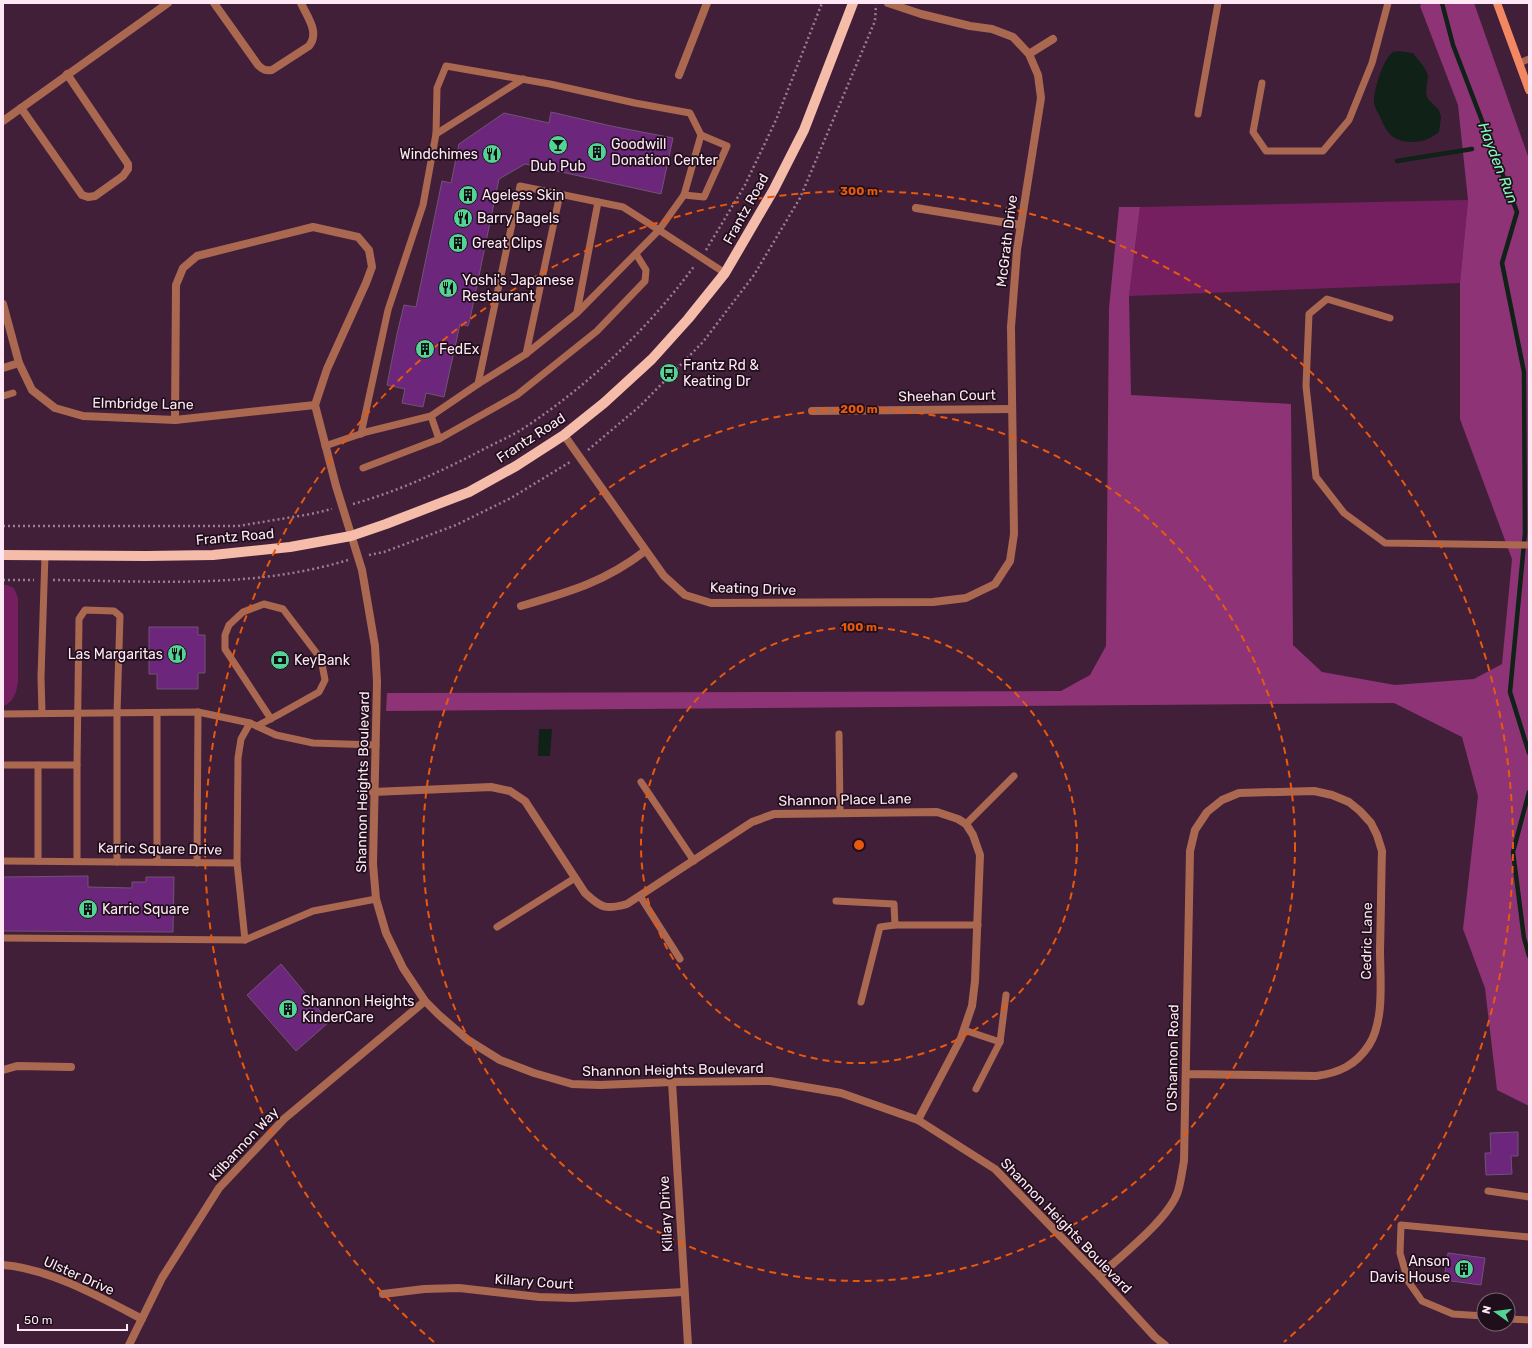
<svg xmlns="http://www.w3.org/2000/svg" width="1532" height="1348" font-family="Rubik,sans-serif">
	<style>
		.green { fill: #751f60 }
		.forest { fill: #8f3377 }
		.water { fill: #102118 }
		.lines { fill: none; stroke-linecap: round; stroke-linejoin: round }
		.stream { stroke: #102118; stroke-width: 4.5 }
		.building { fill: #6c277c; stroke: #705377 }
		.path { stroke: #9b7d92; stroke-width: 2.5; stroke-dasharray: 2 3; stroke-linecap: butt }
		.service { stroke: #ab6851; stroke-width: 7 }
		.minor { stroke: #ab6851; stroke-width: 8 }
		.secondary { stroke: #f38762; stroke-width: 8 }
		.primary { stroke: #f5bca9; stroke-width: 10 }
		.ring { fill: none; stroke: #e8590c; stroke-width: 2; stroke-dasharray: 7 5 }
		.labels { text-anchor: middle; dominant-baseline: central; stroke-width: 3.5; stroke-linejoin: round; paint-order: stroke }
		.poi-label { font-size: 14px; fill: #ffe7f6; stroke: #1f0f1a; text-anchor: start }
		.street-label { font-size: 14px; fill: #ffe7f6; stroke: #1f0f1a }
		.water-label { font-size: 15px; font-style: italic; fill: #80fabc; stroke: #1f0f1a }
		.centre { fill: #e8590c; stroke: #1f0f1a; stroke-width: 2 }
		.ring-label { font-size: 12px; text-anchor: middle; font-weight: bold; fill: #e8590c; stroke: #1f0f1a; stroke-width: 3.5; stroke-linejoin: round; paint-order: stroke }
	</style>
	<rect width="100%" height="100%" fill="#421f38"/>
	<g class="green">
		<polygon points="1468,200 1460,283 1129,296 1140,207"/>
		<polygon points="3,585 7,585 14,588 18,598 18,682 16,692 12,700 6,705 3,705"/>
	</g>
	<polygon class="forest" points="1422,3 1474,3 1529,159 1529,1106 1497,1090 1485,988 1463,929 1478,796 1462,737 1394,703 386,711 387,693 1061,691 1090,675 1106,646 1109,308 1119,207 1140,207 1129,296 1131,395 1291,404 1293,645 1322,672 1395,685 1474,679 1502,664 1512,559 1460,419 1460,283 1468,200 1458,105 1420,6"/>
	<g class="water">
		<path d="M1399,51L1413,53L1424,67L1428,75L1426,93L1428,99L1439,110L1441,117L1439,132C1430,139 1422,142 1411,142C1392,141 1387,133 1380,117C1378,113 1375,108 1374,103C1373,92 1383,58 1393,52C1395,51 1397,52 1399,51Z"/>
		<polygon points="539,729 552,729 550,756 538,756"/>
	</g>
	<g class="lines">
		<g class="stream">
			<polyline points="1442,3 1453,45 1517,212 1502,263 1524,372 1525,533 1510,692 1529,753"/>
			<polyline points="1397,161 1472,149"/>
			<polyline points="1529,792 1513,852 1524,938 1529,956"/>
		</g>
	</g>
	<g class="building">
		<polygon points="551,112 611,126 673,138 661,194 525,164 499,179 470,319 468,326 460,324 444,397 426,393 423,407 402,403 405,389 387,385 397,334 404,305 416,307 442,181 451,183 459,144 504,113 549,123"/>
		<polygon points="149,627 198,627 198,635 205,635 205,673 198,673 198,689 157,689 157,674 149,674"/>
		<polygon points="88,876 88,887 132,888 132,882 146,882 146,877 174,877 173,932 3,931 3,877"/>
		<polygon points="281,964 329,1022 296,1051 247,995"/>
		<polygon points="1518,1132 1518,1156 1511,1156 1512,1174 1486,1175 1485,1153 1491,1153 1490,1133"/>
		<polygon points="1448,1253 1485,1258 1481,1285 1444,1280"/>
	</g>
	<g class="lines">
		<g class="path">
			<polyline points="706,250 745,185 776,120 822,3"/>
			<polyline points="588,450 640,406 703,342 754,275 800,198 875,21 876,5"/>
			<path d="M353,504C399,491 442,471 484,449C497,442 512,436 524,428C589,385 649,328 695,265"/>
			<polyline points="3,526 238,526 311,514 332,509"/>
			<polyline points="369,555 384,552 456,525 511,498 570,462"/>
			<polyline points="3,580 34,580"/>
			<path d="M53,580C152,581 253,589 348,560"/>
		</g>
		<g class="service">
			<polyline points="1519,63 1529,59"/>
			<polyline points="1262,83 1253,132 1266,151 1323,151 1349,120 1372,63 1388,3"/>
			<polyline points="1198,114 1218,3"/>
			<polyline points="436,134 523,79"/>
			<polyline points="684,195 704,197 727,146 701,135"/>
			<polyline points="577,312 598,202"/>
			<polyline points="1390,318 1327,299 1309,314 1306,386 1316,477 1344,513 1385,543 1529,545"/>
			<polyline points="526,354 560,194"/>
			<polyline points="3,396 13,393"/>
			<polyline points="431,416 439,439 517,395 597,331 645,281 646,270 636,254"/>
			<polyline points="361,434 388,310 423,205 436,134 437,88 446,66 550,84 635,103 690,113 701,135 684,195 659,230 623,207 520,186 478,384"/>
			<polyline points="325,446 366,432 431,416 478,384 526,354 577,313 659,230 725,273"/>
			<polyline points="363,468 439,439"/>
			<polyline points="42,713 41,677 45,555"/>
			<polyline points="3,714 198,712 250,723"/>
			<polyline points="257,726 278,715 319,692 325,680 321,659 283,609 264,604 243,612 229,625 225,635 225,649 271,719"/>
			<polyline points="839,734 840,813"/>
			<polyline points="3,765 77,765 79,619 85,610 114,611 120,616 117,713 117,862"/>
			<polyline points="38,765 38,861"/>
			<polyline points="77,765 77,861"/>
			<polyline points="641,782 694,861"/>
			<polyline points="966,824 1014,776"/>
			<polyline points="3,861 237,863 238,758 241,739 250,723 276,735 313,743 376,745"/>
			<polyline points="157,862 157,713"/>
			<polyline points="197,863 198,712"/>
			<polyline points="237,863 245,940"/>
			<polyline points="640,896 680,959"/>
			<polyline points="836,901 894,904 895,925"/>
			<polyline points="497,927 575,878"/>
			<polyline points="3,938 245,940 313,911 376,899"/>
			<polyline points="861,1002 880,927 895,925 978,925"/>
			<polyline points="964,1030 1000,1042 976,1089"/>
			<polyline points="1000,1042 1006,995"/>
			<polyline points="1488,1191 1529,1197"/>
			<polyline points="1484,1316 1453,1314 1422,1301 1408,1281 1400,1253 1401,1225 1529,1237"/>
			<polyline points="1508,1319 1529,1320"/>
		</g>
		<g class="minor">
			<path d="M214,3L258,65C263,70 266,71 272,70L309,46C320,32 307,17 301,3"/>
			<polyline points="1029,54 1053,39"/>
			<polyline points="679,75 707,3"/>
			<polyline points="21,108 82,195 88,197 95,196 123,176 128,169 128,164 67,74"/>
			<polyline points="3,121 168,3"/>
			<polyline points="916,208 1020,225"/>
			<polyline points="3,304 19,363 32,390 55,408 83,416 175,420 315,405"/>
			<polyline points="3,368 19,363"/>
			<polyline points="812,411 1012,409"/>
			<polyline points="175,420 176,285 183,268 197,256 313,227 358,237 369,250 372,267 366,283 327,369 315,405 336,486 362,570 375,646 377,682 373,864 376,899 386,933 403,968 425,1001 439,1015 468,1040 500,1060 534,1073 572,1084 600,1085 672,1082 770,1081 841,1093 918,1120 995,1169 1099,1276 1155,1337 1165,1345"/>
			<polyline points="564,435 664,576 685,595 711,603 933,602 966,598 995,584 1010,561 1014,534 1011,327 1017,250 1041,98 1038,75 1029,54 1013,37 992,29 970,26 921,14 888,3"/>
			<path d="M521,606C569,592 605,582 645,551"/>
			<path d="M373,792L491,787L510,791L525,801L585,893C601,908 606,910 627,904L752,822L774,814L937,812L958,819L966,824L973,835L980,855L975,981L972,1006L961,1038L918,1120"/>
			<polyline points="3,1070 17,1066 71,1067"/>
			<polyline points="672,1082 688,1345"/>
			<path d="M3,1265C48,1268 102,1298 142,1319"/>
			<path d="M1099,1276C1121,1256 1170,1218 1178,1191C1181,1182 1182,1171 1184,1161L1190,851L1195,830L1207,812L1222,800L1239,793L1314,791L1332,795L1349,802L1360,811L1371,823L1377,835L1382,851C1381,884 1381,916 1380,949C1380,977 1385,1020 1369,1045C1356,1065 1339,1073 1316,1076L1186,1074"/>
			<polyline points="383,1294 424,1289 459,1288 539,1297 573,1298 684,1292"/>
			<polyline points="129,1345 162,1278 219,1188 284,1119 425,1001"/>
		</g>
		<polyline class="secondary" points="1497,3 1529,90"/>
		<polyline class="primary" points="3,555 146,556 213,555 290,547 351,536 386,524 469,492 516,466 564,435 604,403 652,359 688,319 725,273 774,189 804,130 853,3"/>
	</g>
	<g class="ring">
		<circle cx="859" cy="845" r="218"/>
		<circle cx="859" cy="845" r="436"/>
		<path d="M434 1342A654 654 0 1 1 1284 1342"/>
	</g>
	<defs>
		<symbol id="bar-disc" viewBox="-11 -11 22 22"><circle r="9.5" fill="#53d396" stroke="#1f0f1a"/><path d="M-6-5H6L.8 .8V4.5H3.5V6h-7V4.5H-.8V.8Z" fill="#111"/></symbol>
		<symbol id="building-disc" viewBox="-11 -11 22 22"><circle r="9.5" fill="#53d396" stroke="#1f0f1a"/><path d="M-4-6H4V6H1V3H-1V6H-4ZM-2.5-4.3h1.7v1.8h-1.7ZM.8-4.3h1.7v1.8H.8ZM-2.5-1h1.7V.8h-1.7ZM.8-1h1.7V.8H.8Z" fill="#111"/></symbol>
		<symbol id="restaurant-disc" viewBox="-11 -11 22 22"><circle r="9.5" fill="#53d396" stroke="#1f0f1a"/><path d="M-5-6h1v4h1v-4h1v4h1v-4h1v5L-1.5 .5V6h-2V.5L-5-1ZM5-6V6H3V1.5H1.5Q1.5-4 5-6Z" fill="#111"/></symbol>
		<symbol id="bus-disc" viewBox="-11 -11 22 22"><circle r="9.5" fill="#53d396" stroke="#1f0f1a"/><path d="M-5-6H5V4H4V6H2V4H-2V6H-4V4H-5ZM-3.5-4V0h7V-4ZM-3.5 1.2v1.5H-2V1.2ZM2 1.2v1.5H3.5V1.2Z" fill="#111"/></symbol>
		<symbol id="bank-disc" viewBox="-11 -11 22 22"><circle r="9.5" fill="#53d396" stroke="#1f0f1a"/><path d="M-6-4H6V4H-6ZM0-2.3a2.3 2.3 0 1 0 0 4.6a2.3 2.3 0 1 0 0-4.6Z" fill="#111"/></symbol>
	</defs>
	<g fill-rule="evenodd">
		<use href="#bar-disc" x="547" y="134" width="22" height="22"/>
		<use href="#building-disc" x="586" y="141" width="22" height="22"/>
		<use href="#restaurant-disc" x="481" y="143" width="22" height="22"/>
		<use href="#building-disc" x="457" y="184" width="22" height="22"/>
		<use href="#restaurant-disc" x="452" y="207" width="22" height="22"/>
		<use href="#building-disc" x="447" y="232" width="22" height="22"/>
		<use href="#restaurant-disc" x="437" y="277" width="22" height="22"/>
		<use href="#building-disc" x="414" y="338" width="22" height="22"/>
		<use href="#bus-disc" x="658" y="362" width="22" height="22"/>
		<use href="#restaurant-disc" x="166" y="643" width="22" height="22"/>
		<use href="#bank-disc" x="269" y="649" width="22" height="22"/>
		<use href="#building-disc" x="77" y="898" width="22" height="22"/>
		<use href="#building-disc" x="277" y="998" width="22" height="22"/>
		<use href="#building-disc" x="1453" y="1258" width="22" height="22"/>
	</g>
	<g class="labels">
		<g class="poi-label">
			<text x="611" y="144">Goodwill<tspan x="611" dy="16">Donation Center</tspan></text>
			<text x="478" y="154" text-anchor="end">Windchimes</text>
			<text x="558" y="166" text-anchor="middle">Dub Pub</text>
			<text x="482" y="195">Ageless Skin</text>
			<text x="477" y="218">Barry Bagels</text>
			<text x="472" y="243">Great Clips</text>
			<text x="462" y="280">Yoshi's Japanese<tspan x="462" dy="16">Restaurant</tspan></text>
			<text x="439" y="349">FedEx</text>
			<text x="683" y="365">Frantz Rd &amp;<tspan x="683" dy="16">Keating Dr</tspan></text>
			<text x="163" y="654" text-anchor="end">Las Margaritas</text>
			<text x="294" y="660">KeyBank</text>
			<text x="102" y="909">Karric Square</text>
			<text x="302" y="1001">Shannon Heights<tspan x="302" dy="16">KinderCare</tspan></text>
			<text x="1450" y="1261" text-anchor="end">Anson<tspan x="1450" dy="16">Davis House</tspan></text>
		</g>
		<g class="street-label">
			<text transform="translate(746 209) rotate(-61)">Frantz Road</text>
			<text transform="translate(1007 241) rotate(-83)">McGrath Drive</text>
			<text transform="translate(947 396) rotate(-1)">Sheehan Court</text>
			<text transform="translate(143 404) rotate(1)">Elmbridge Lane</text>
			<text transform="translate(531 438) rotate(-33)">Frantz Road</text>
			<text transform="translate(235 537) rotate(-5)">Frantz Road</text>
			<text transform="translate(753 589) rotate(2)">Keating Drive</text>
			<text transform="translate(363 782) rotate(-89)">Shannon Heights Boulevard</text>
			<text transform="translate(845 800) rotate(-1)">Shannon Place Lane</text>
			<text transform="translate(160 849) rotate(1)">Karric Square Drive</text>
			<text transform="translate(1367 941) rotate(-89)">Cedric Lane</text>
			<text transform="translate(1173 1058) rotate(-89)">O'Shannon Road</text>
			<text transform="translate(673 1070) rotate(-1)">Shannon Heights Boulevard</text>
			<text transform="translate(244 1144) rotate(-47)">Kilbannon Way</text>
			<text transform="translate(666 1214) rotate(-93)">Killary Drive</text>
			<text transform="translate(1066 1226) rotate(46)">Shannon Heights Boulevard</text>
			<text transform="translate(79 1276) rotate(24)">Ulster Drive</text>
			<text transform="translate(534 1282) rotate(4)">Killary Court</text>
		</g>
		<g class="water-label">
			<text transform="translate(1498 163) rotate(69)">Hayden Run</text>
		</g>
	</g>
	<circle cx="859" cy="845" r="6" class="centre"/>
	<g class="ring-label">
		<text x="859" y="195">300 m</text>
		<text x="859" y="413">200 m</text>
		<text x="859" y="631">100 m</text>
	</g>
	<rect width="1532" height="1348" fill="none" stroke="#ffe7f6" stroke-width="8"/>
	<g transform="translate(1496 1312) rotate(284)"><circle r="19" fill="#1f0f1a" stroke="#796572"/>
	<path d="M0-3L7 15L0 10L-7 15Z" fill="#53d396"/>
	<text y="-6" font-size="11" font-weight="bold" text-anchor="middle" fill="#ffe7f6">N</text>
	</g>
	<path d="M18 1324v6h109v-6" fill="none" stroke="#ffe7f6" stroke-width="2"/>
	<text x="24" y="1324" font-size="12" fill="#ffe7f6" stroke="#1f0f1a" stroke-width="3" paint-order="stroke">50 m</text>
</svg>
